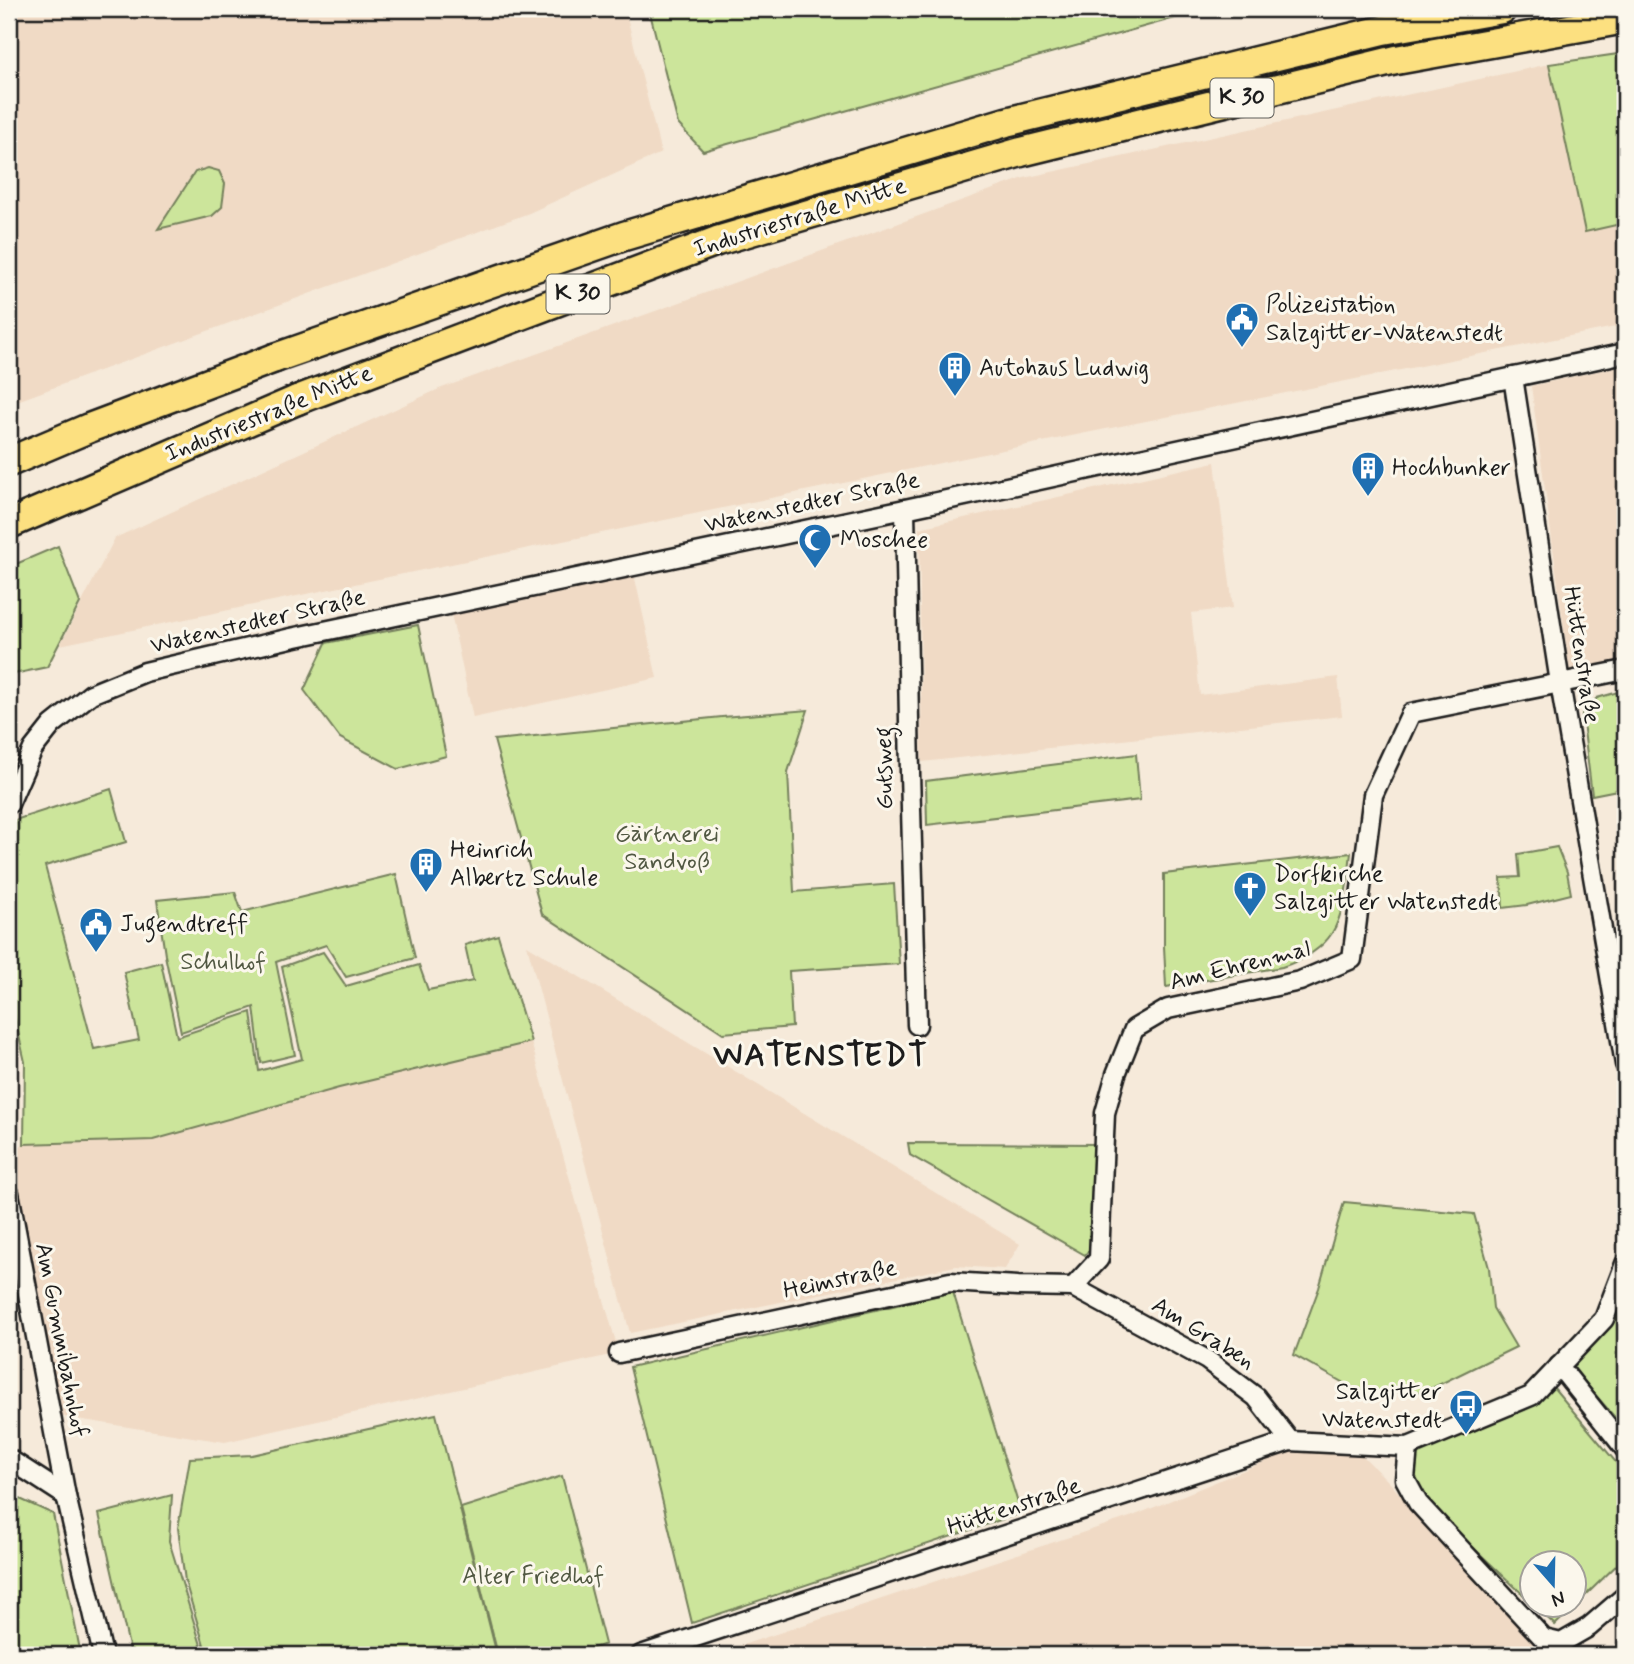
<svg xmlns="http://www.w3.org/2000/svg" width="1634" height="1664" font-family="Mynerve,sans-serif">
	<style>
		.built { fill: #f0dac5 }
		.green { fill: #cce59b; stroke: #74805c; stroke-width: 2 }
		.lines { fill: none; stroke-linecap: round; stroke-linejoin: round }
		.minor-casing { stroke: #1c1c1c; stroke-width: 23 }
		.primary-casing { stroke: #1c1c1c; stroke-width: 33 }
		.trunk-casing { stroke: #1c1c1c; stroke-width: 33 }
		.minor { stroke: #fbf7ec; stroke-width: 18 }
		.primary { stroke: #fce080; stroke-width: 28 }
		.trunk { stroke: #fce080; stroke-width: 28 }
		.labels { text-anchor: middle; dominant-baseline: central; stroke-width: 6; stroke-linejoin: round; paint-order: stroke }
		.shield { fill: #fbf7ec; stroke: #5f5e5a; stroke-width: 2 }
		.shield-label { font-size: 23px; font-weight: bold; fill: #1c1c1c }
		.street-label { font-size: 24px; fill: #1c1c1c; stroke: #fbf7ec }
		.poi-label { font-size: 24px; fill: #1c1c1c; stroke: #fbf7ec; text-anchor: start }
		.park-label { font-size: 24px; fill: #515842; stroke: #fbf7ec }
		.district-label { font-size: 32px; font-weight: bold; letter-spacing: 2px; fill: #1c1c1c; stroke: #fbf7ec }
	</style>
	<rect width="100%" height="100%" fill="#f6eada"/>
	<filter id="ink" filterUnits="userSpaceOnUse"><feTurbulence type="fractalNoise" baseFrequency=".0143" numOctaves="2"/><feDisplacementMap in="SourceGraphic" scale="14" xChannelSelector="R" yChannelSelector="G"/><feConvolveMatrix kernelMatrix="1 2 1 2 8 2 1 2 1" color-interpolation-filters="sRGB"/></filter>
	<g filter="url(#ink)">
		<g class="built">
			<polygon points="9,9 625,9 661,153 529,213 9,404"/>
			<polygon points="1549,64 1585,232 1625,223 1625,325 1081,434 60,645 115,538 439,389 1024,178"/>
			<polygon points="1625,365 1625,663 1570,673 1531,386"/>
			<polygon points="1215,462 1233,608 1191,613 1200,695 1338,677 1342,716 922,762 919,528"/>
			<polygon points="634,574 657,678 473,718 451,614"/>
			<polygon points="527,945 1020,1244 1005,1269 956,1266 630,1333"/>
			<polygon points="531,1042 619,1353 225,1442 51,1415 9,1193 9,1152 24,1144 153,1140 339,1088"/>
			<polygon points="1300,1447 1361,1454 1390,1483 1534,1645 1538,1655 712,1655 1133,1516"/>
		</g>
		<g class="green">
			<polygon points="649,9 1207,9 703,151 678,124"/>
			<polygon points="1625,53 1625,223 1585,232 1549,64"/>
			<polygon points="208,168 219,171 225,184 222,207 212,216 158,229 195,172"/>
			<polygon points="58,546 80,603 47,667 9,675 9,567"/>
			<polygon points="418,625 446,756 398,769 340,738 304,690 326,643"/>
			<polygon points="1625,690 1625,783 1622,789 1592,795 1582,714 1597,698"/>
			<polygon points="808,710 788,772 794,892 894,884 899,964 789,971 792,1027 723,1033 542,914 494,740 722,717"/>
			<polygon points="1136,754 1140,800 927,825 926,781"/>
			<polygon points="111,789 126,842 45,866 94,1049 139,1040 124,972 161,962 177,1037 251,1012 259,1071 302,1059 282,967 323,952 346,986 419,965 428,990 473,981 465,945 498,935 531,1042 339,1088 153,1140 24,1144 25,1062 9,992 9,861 15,820"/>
			<polygon points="1557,847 1567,872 1571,894 1527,905 1503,908 1501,878 1520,877 1518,854"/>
			<path d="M1351,853C1348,877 1345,912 1332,933C1321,950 1300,961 1282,967L1166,987L1164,946V874Z"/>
			<polygon points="396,874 415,958 346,977 326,945 276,962 295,1055 261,1063 254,1007 181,1032 165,955 157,900 235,892 242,912"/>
			<polygon points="908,1143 1100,1144 1094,1244 1085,1255 910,1155"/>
			<polygon points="1344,1202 1474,1214 1489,1268 1493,1308 1516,1347 1424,1392 1358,1391 1294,1355 1319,1288"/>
			<polygon points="1625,1289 1625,1429 1573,1369"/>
			<polygon points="953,1292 1021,1513 692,1623 630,1367"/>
			<polygon points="1553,1387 1625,1473 1625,1557 1555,1625 1534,1605 1574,1604 1574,1562 1532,1562 1532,1603 1425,1502 1411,1479 1412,1451 1541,1398"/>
			<polygon points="436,1414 497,1655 207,1655 185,1581 178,1528 190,1458 252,1455"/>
			<polygon points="562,1476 605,1644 573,1655 498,1655 461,1508"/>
			<polygon points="9,1494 53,1514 81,1655 9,1655"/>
			<polygon points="172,1495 169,1541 204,1655 131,1655 99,1514"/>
		</g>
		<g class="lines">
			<defs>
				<g id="minor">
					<polyline points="1513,377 1560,683 1625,1064"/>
					<polyline points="905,509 910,773 917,1025"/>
					<polyline points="9,804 33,749 52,725 91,694 145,672 291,638 905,509 1625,353"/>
					<polyline points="9,1193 66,1496 103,1655"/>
					<polyline points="1073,1287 1099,1259 1105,1113 1116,1074 1134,1029 1168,1009 1300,981 1352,959 1373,795 1411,713 1625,670"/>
					<polyline points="619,1353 950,1282 1018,1286 1073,1287 1207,1360 1256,1397 1290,1441"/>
					<polyline points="1559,1366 1625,1449"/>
					<polyline points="1408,1447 1405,1479 1418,1503 1544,1639 1561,1643 1589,1627 1625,1596"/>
					<polyline points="9,1459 66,1496"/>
					<polyline points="641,1655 1290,1441 1408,1447 1531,1396 1604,1319 1625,1264"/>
				</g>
				<g id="primary">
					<polyline points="9,462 89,428 275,358"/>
					<polyline points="9,524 297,400"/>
				</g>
				<g id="trunk">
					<polyline points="275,358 624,236 1006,122 1383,30 1502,9"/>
					<polyline points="297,400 717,241 1021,152 1396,60 1625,19"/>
				</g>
			</defs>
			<use href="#minor" class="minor-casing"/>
			<use href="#primary" class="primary-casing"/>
			<use href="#trunk" class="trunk-casing"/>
			<use href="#minor" class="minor"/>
			<use href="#primary" class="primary"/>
			<use href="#trunk" class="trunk"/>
		</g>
	</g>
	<defs>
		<symbol id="civic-pin" viewBox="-11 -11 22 30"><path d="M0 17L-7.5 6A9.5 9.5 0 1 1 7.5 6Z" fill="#1f6fb2" stroke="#fbf7ec"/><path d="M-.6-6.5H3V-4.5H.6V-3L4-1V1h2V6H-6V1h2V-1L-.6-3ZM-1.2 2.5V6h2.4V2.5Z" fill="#fff"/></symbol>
		<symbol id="building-pin" viewBox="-11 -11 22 30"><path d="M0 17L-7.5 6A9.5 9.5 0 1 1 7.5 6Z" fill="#1f6fb2" stroke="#fbf7ec"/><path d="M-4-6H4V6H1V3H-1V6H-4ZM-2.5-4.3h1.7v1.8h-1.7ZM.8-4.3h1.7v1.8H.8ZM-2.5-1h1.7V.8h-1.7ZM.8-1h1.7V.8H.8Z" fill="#fff"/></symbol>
		<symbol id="mosque-pin" viewBox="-11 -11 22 30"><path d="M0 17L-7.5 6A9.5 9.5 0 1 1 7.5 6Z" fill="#1f6fb2" stroke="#fbf7ec"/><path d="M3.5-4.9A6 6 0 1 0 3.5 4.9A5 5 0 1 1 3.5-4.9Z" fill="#fff"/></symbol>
		<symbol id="church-pin" viewBox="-11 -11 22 30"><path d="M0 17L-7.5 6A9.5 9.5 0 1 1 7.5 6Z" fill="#1f6fb2" stroke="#fbf7ec"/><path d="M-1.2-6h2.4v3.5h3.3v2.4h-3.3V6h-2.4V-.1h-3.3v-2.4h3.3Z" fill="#fff"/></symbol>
		<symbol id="bus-pin" viewBox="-11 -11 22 30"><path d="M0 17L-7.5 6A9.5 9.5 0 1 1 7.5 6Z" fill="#1f6fb2" stroke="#fbf7ec"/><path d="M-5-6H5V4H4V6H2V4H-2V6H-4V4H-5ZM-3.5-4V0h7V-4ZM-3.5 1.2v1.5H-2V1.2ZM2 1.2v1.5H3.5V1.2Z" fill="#fff"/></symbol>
	</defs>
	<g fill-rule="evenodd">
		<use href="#civic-pin" x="1223" y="300" width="38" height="52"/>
		<use href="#building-pin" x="936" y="349" width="38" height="52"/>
		<use href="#building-pin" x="1349" y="449" width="38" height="52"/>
		<use href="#mosque-pin" x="796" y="521" width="38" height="52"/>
		<use href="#building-pin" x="407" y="845" width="38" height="52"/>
		<use href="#church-pin" x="1231" y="869" width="38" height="52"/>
		<use href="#civic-pin" x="77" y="905" width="38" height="52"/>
		<use href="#bus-pin" x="1447" y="1387" width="38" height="52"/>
	</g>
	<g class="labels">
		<g class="shield">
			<rect x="1210.5" y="78.5" width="63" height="39" rx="5"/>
			<rect x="546.5" y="274.5" width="63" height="39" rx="5"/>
		</g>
		<g class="shield-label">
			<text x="1242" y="98">K 30</text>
			<text x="578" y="294">K 30</text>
		</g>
		<g class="street-label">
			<text transform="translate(800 218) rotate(-17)">Industriestraße Mitte</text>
			<text transform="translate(269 414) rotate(-22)">Industriestraße Mitte</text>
			<text transform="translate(812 503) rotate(-12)">Watenstedter Straße</text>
			<text transform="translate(258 622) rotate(-13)">Watenstedter Straße</text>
			<text transform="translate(1581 655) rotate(81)">Hüttenstraße</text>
			<text transform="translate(885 768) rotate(-91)">Gutsweg</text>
			<text transform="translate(1240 966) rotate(-14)">Am Ehrenmal</text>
			<text transform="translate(840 1280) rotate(-12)">Heimstraße</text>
			<text transform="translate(1203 1334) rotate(32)">Am Graben</text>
			<text transform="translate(61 1340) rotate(79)">Am Gummibahnhof</text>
			<text transform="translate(1014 1507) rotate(-18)">Hüttenstraße</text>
		</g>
		<g class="poi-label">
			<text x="1266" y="305">Polizeistation<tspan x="1266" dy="28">Salzgitter-Watenstedt</tspan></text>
			<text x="979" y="368">Autohaus Ludwig</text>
			<text x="1392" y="468">Hochbunker</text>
			<text x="840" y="540">Moschee</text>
			<text x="450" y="850">Heinrich<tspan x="450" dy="28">Albertz Schule</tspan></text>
			<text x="1274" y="874">Dorfkirche<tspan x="1274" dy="28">Salzgitter Watenstedt</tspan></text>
			<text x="120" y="924">Jugendtreff</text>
			<text x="1442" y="1392" text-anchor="end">Salzgitter<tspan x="1442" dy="28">Watenstedt</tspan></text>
		</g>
		<g class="park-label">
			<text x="667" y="834">Gärtnerei<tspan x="667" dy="28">Sandvoß</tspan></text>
			<text x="223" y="962">Schulhof</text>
			<text x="533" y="1576">Alter Friedhof</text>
		</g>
		<g class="district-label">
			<text x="821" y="1056">WATENSTEDT</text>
		</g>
	</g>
	<rect width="1634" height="1664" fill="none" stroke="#fbf7ec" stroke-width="35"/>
	<rect x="18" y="18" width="1599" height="1629" fill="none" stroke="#1c1c1c" stroke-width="2.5" filter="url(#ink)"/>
	<g transform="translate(1553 1584) rotate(160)"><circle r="33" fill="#fbf7ec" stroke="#a29f99" stroke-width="2"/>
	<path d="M0-5L12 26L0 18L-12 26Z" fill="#1f6fb2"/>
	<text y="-10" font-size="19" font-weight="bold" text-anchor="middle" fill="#1c1c1c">N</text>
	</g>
</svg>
